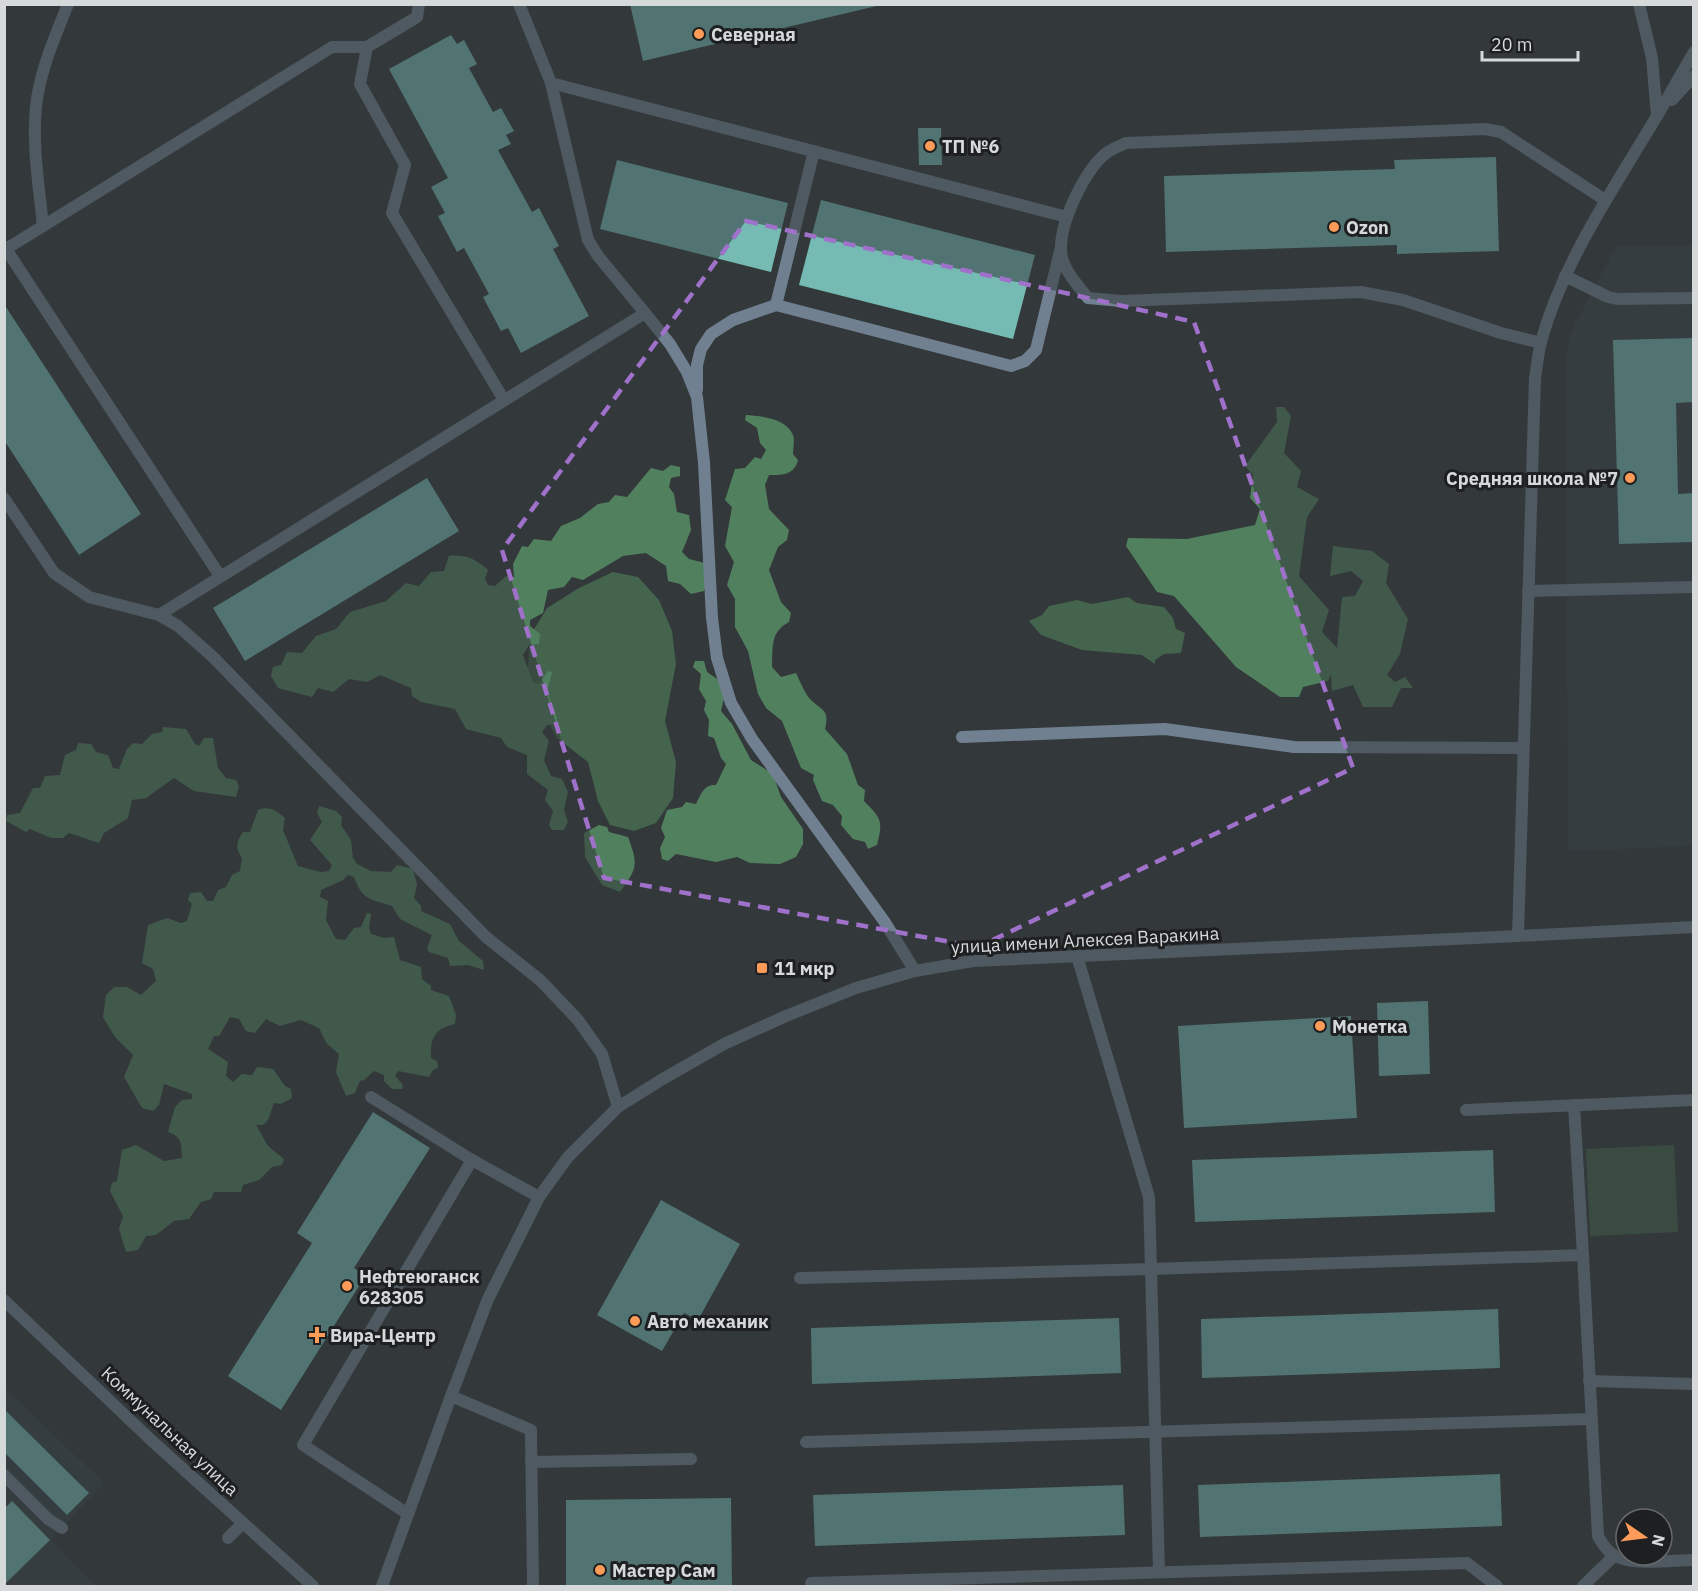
<svg xmlns="http://www.w3.org/2000/svg" width="1698" height="1591" font-family="'IBM Plex Sans',sans-serif">
	<style>
		.built { fill: #384448 }
		.green { fill: #44644d }
		.forest { fill: #51805f }
		.building { fill: #75bbb3 }
		.lines { fill: none; stroke-linecap: round; stroke-linejoin: round }
		.lane { stroke: #718091; stroke-width: 12 }
		.street { stroke: #718091; stroke-width: 12 }
		.marked { fill: none; stroke: #9f71ca; stroke-width: 4.5; stroke-dasharray: 12 8; stroke-linejoin: round }
		.poi-dot { fill: #fe9b58; stroke: #1d1f20; stroke-width: 2 }
		.labels { text-anchor: middle; dominant-baseline: central; stroke-width: 6; stroke-linejoin: round; paint-order: stroke }
		.poi-label { font-size: 18px; font-weight: bold; fill: #d6d9da; stroke: #1d1f20; text-anchor: start }
		.street-label { font-size: 18px; fill: #d6d9da; stroke: #1d1f20 }
	</style>
	<rect width="100%" height="100%" fill="#33383a"/>
	<g class="built">
		<polygon points="1693,245 1693,846 1568,851 1566,366 1569,336 1616,246"/>
		<polygon points="4,1387 104,1483 51,1540 96,1586 5,1586"/>
	</g>
	<g class="green">
		<polygon points="613,572 638,577 659,600 672,631 676,664 665,721 676,762 673,798 656,823 634,831 610,825 598,801 588,762 557,738 527,684 530,636 547,608 579,588"/>
		<polygon points="1128,597 1137,603 1164,607 1173,618 1176,629 1185,633 1181,653 1164,654 1155,660 1155,664 1142,655 1082,650 1041,635 1029,621 1042,615 1049,606 1077,600 1092,604"/>
		<polygon points="1674,1145 1678,1232 1590,1236 1586,1149"/>
	</g>
	<g class="forest">
		<polygon points="1276,407 1284,407 1291,416 1284,453 1301,471 1297,487 1319,499 1307,517 1299,576 1329,610 1322,632 1337,648 1342,597 1355,596 1363,581 1351,571 1330,576 1333,546 1372,551 1389,564 1386,583 1408,619 1400,654 1387,675 1395,682 1405,677 1413,688 1401,688 1392,707 1363,707 1353,685 1332,691 1331,674 1328,681 1303,687 1299,697 1280,697 1236,667 1174,596 1157,592 1126,546 1128,538 1187,539 1255,525 1260,509 1250,498 1253,475 1245,466 1277,422"/>
		<path d="M746,415C761,416 786,418 793,435C795,440 793,448 793,454L798,460C794,475 783,475 769,475L765,485L769,509L789,530L787,540L778,547L769,570L781,602L791,613L789,622C770,632 773,647 772,667L781,677L796,673C800,681 804,692 810,699C822,711 830,709 825,729L847,754L858,785L865,790L864,801C882,819 883,821 877,845L868,849L865,842L853,839L841,825L842,816L833,805L822,801L813,780L814,775L801,768L782,721L766,708L758,694L748,651L735,627V599L727,585L734,562L725,546L732,507L725,500L735,469L745,468L755,457L761,459L766,450L760,443L757,428L745,420Z"/>
		<path d="M671,465L680,467V476L671,478L669,487L674,494L677,512L689,515L691,530L682,552L689,559L705,563L709,575L704,591L691,594L680,584L668,581L666,566L646,553L623,556L583,580L572,577L564,587L548,590L543,613L530,620V626L540,634L539,644L529,645L523,655L533,682L539,684L548,671L552,672L547,692L557,718L556,724L547,725L542,732L549,741L544,760L551,776L562,779L568,792L564,810L568,822L564,830H552L549,825L553,811L545,800L548,790L527,774V755L507,747L501,738L466,729L455,709L421,702L412,696L411,688L380,675L367,682L349,679L333,692L318,688L312,697L278,688L271,676L273,667L281,665L287,652L302,653L316,636L336,629L350,612L386,601L406,583L419,586L431,572L444,571L449,556C465,554 476,559 488,570L485,579L488,585L495,586L506,576L514,577L513,564L522,546L528,547L534,539L551,541L561,526L580,518L598,504L609,502L615,495L627,497L651,468L663,471Z"/>
		<path d="M695,661H704L707,672L723,683L725,694L721,711L732,724L751,760L773,774L781,797L803,829V844L796,857L780,864L750,863L737,857L716,862L676,854L668,861L662,859L660,848L665,837L661,828L667,810L682,807L686,802L696,804C701,794 704,784 716,785L726,764L721,758L714,738L708,736L709,720L704,710L706,701L699,689L701,674L693,667Z"/>
		<polygon points="163,727 186,729 195,744 199,746 204,738 213,738 218,768 226,778 236,780 239,786 236,797 194,791 174,778 146,798 132,800 128,818 104,833 99,843 69,833 63,838 51,838 30,829 26,832 6,821 7,815 20,813 33,788 40,788 45,776 60,775 65,755 76,750 78,743 91,744 96,752 108,755 113,768 119,769 127,749 133,743 142,744 152,734 162,732"/>
		<path d="M319,806L336,811L342,817L341,825L351,840L353,858L357,864L371,871L391,872L397,865L413,869L417,885L414,898L421,906V911L450,924L459,941L483,961L484,970L468,965L450,966L448,958L429,952L427,949L432,935L400,919L392,906C370,899 362,900 354,877L348,875L343,880L321,890L320,897L328,901L326,920L336,939L345,940L354,928L361,927L367,913L371,914L369,928L371,934L384,938L394,937L400,960L421,967L422,979L431,986V990L449,996L456,1015L455,1024C435,1028 430,1038 431,1058L437,1061L438,1068L433,1070L429,1077L398,1071L395,1076L403,1085L402,1089H392L384,1081V1075L374,1071L364,1080L360,1081L355,1093L346,1096L336,1072L339,1054L327,1044L319,1028L301,1020L280,1026L266,1019L255,1033L246,1031L239,1019L230,1017L219,1036H214L208,1049L228,1062L226,1076L233,1082L242,1074L252,1075L257,1067L273,1069L285,1086L291,1089L292,1098L281,1104L274,1103L268,1120L263,1125H256L268,1146L284,1159L282,1165L272,1167L259,1180L243,1185L241,1192H214L211,1199L201,1202L189,1219L174,1221L156,1235L146,1236L138,1250L126,1252L119,1229L123,1216L110,1191L112,1183L117,1181L122,1150L136,1145L164,1161L182,1158C181,1144 183,1137 168,1132L175,1107L182,1100L192,1099V1094L164,1084L159,1105L153,1111L142,1108L124,1077L133,1055L115,1037L103,1017L106,995L114,987H127L141,995L156,981L153,969L142,963L148,925L167,918L181,923L187,921L192,904L188,900L190,893L201,892L207,901H213L218,890L226,887L232,875L240,871L242,858C235,848 236,842 243,832H250L258,810C269,805 277,811 285,818L283,830L298,866L320,872L329,871L332,865L310,840L322,822L317,813Z"/>
		<path d="M599,825L607,827L609,832L628,837C638,864 638,868 620,892L602,885L585,857L584,833Z"/>
	</g>
	<g class="building">
		<polygon points="630,4 881,4 881,5 643,61"/>
		<polygon points="451,35 457,44 464,40 477,64 469,68 493,112 501,108 514,131 506,135 511,144 498,150 532,212 539,208 559,246 553,249 589,316 521,353 508,328 501,331 483,297 489,294 464,248 457,252 438,216 445,213 431,187 448,178 389,69"/>
		<polygon points="918,128 941,128 942,165 919,165"/>
		<polygon points="1496,157 1499,251 1397,254 1397,245 1166,252 1164,176 1395,169 1394,160"/>
		<polygon points="617,160 788,203 771,272 600,229"/>
		<polygon points="821,200 1035,255 1013,339 799,285"/>
		<polygon points="4,304 141,514 79,555 4,440"/>
		<polygon points="1694,338 1694,402 1676,403 1678,494 1694,493 1694,542 1619,544 1613,340"/>
		<polygon points="427,478 459,531 245,661 213,608"/>
		<polygon points="1428,1001 1430,1074 1379,1076 1377,1003"/>
		<polygon points="1351,1016 1357,1118 1184,1128 1178,1026"/>
		<polygon points="373,1112 430,1148 354,1268 366,1275 281,1410 228,1376 312,1243 297,1233"/>
		<polygon points="1493,1150 1495,1212 1195,1222 1192,1160"/>
		<polygon points="661,1200 740,1244 698,1320 684,1313 662,1351 597,1315"/>
		<polygon points="1498,1309 1500,1368 1202,1378 1201,1319"/>
		<polygon points="1119,1318 1121,1373 812,1384 811,1328"/>
		<polygon points="4,1409 89,1493 67,1515 4,1452"/>
		<polygon points="1500,1474 1502,1526 1200,1537 1198,1485"/>
		<polygon points="1123,1485 1125,1535 815,1546 813,1495"/>
		<polygon points="731,1498 732,1586 566,1586 566,1500"/>
		<polygon points="12,1501 50,1540 5,1584 5,1508"/>
	</g>
	<g class="lines">
		<g class="lane">
			<polyline points="419,4 417,17 367,47 360,84 405,165 392,213 504,400"/>
			<polyline points="1639,4 1652,58 1657,116"/>
			<polyline points="551,83 588,240 598,256 645,313"/>
			<polyline points="1126,143 1485,129 1501,132 1605,200"/>
			<path d="M43,226C39,186 32,146 36,106C40,70 55,37 68,4"/>
			<polyline points="4,246 220,576"/>
			<polyline points="6,249 332,47 367,47"/>
			<polyline points="1565,276 1608,297 1617,299 1694,298"/>
			<polyline points="776,305 814,151"/>
			<polyline points="697,390 697,365 701,349 711,334 733,320 776,305 1011,366 1025,361 1036,350 1060,251"/>
			<polyline points="4,498 54,573 89,597 159,615"/>
			<polyline points="1528,591 1694,587"/>
			<polyline points="962,737 1165,729 1294,747 1523,748"/>
			<path d="M1077,956L1149,1197L1151,1269L1583,1255L1598,1536C1602,1543 1605,1549 1612,1554C1631,1567 1671,1560 1694,1560"/>
			<polyline points="371,1097 472,1160"/>
			<polyline points="1574,1105 1583,1255"/>
			<polyline points="618,1107 602,1054 578,1020 540,980 486,937 213,657 178,626 159,615 645,313 670,344 687,372 697,397 704,463 712,618 717,658 731,703 752,739 884,921 915,971"/>
			<polyline points="1466,1110 1694,1100"/>
			<polyline points="800,1278 1151,1269 1159,1572"/>
			<polyline points="1589,1381 1694,1384"/>
			<polyline points="451,1396 531,1430 533,1586"/>
			<polyline points="806,1442 1591,1419"/>
			<polyline points="531,1462 691,1459"/>
			<polyline points="4,1475 48,1519 62,1528"/>
			<polyline points="408,1514 303,1445 472,1160 539,1197"/>
			<polyline points="228,1538 243,1523"/>
			<polyline points="811,1583 1467,1563 1497,1586"/>
			<polyline points="1583,1586 1614,1556"/>
		</g>
		<g class="street">
			<polyline points="519,4 551,83 1067,217"/>
			<polyline points="1672,100 1694,76"/>
			<path d="M1126,143C1119,146 1111,149 1105,154C1084,172 1060,222 1061,250C1061,267 1077,285 1088,298L1121,301L1361,292L1403,300L1501,333L1541,343"/>
			<path d="M1518,936L1535,378C1537,366 1538,354 1541,342C1561,269 1604,203 1643,139C1661,110 1677,81 1694,52"/>
			<polyline points="4,1300 151,1440 313,1586"/>
			<polyline points="382,1586 451,1396 488,1299 539,1197 568,1157 618,1107 661,1080 724,1044 786,1016 856,988 915,971 973,961 1518,936 1694,927"/>
		</g>
	</g>
	<path d="M0 0H1698V1591H0ZM746,221L1194,322L1353,768L978,947L604,878L502,550Z" fill="#33383a" fill-opacity=".55" fill-rule="evenodd"/>
	<path class="marked" d="M746,221L1194,322L1353,768L978,947L604,878L502,550Z"/>
	<g class="poi-dot">
		<circle cx="699" cy="34" r="6"/>
		<circle cx="930" cy="146" r="6"/>
		<circle cx="1334" cy="227" r="6"/>
		<circle cx="1630" cy="478" r="6"/>
		<rect x="756" y="962" width="12" height="12" rx="3"/>
		<circle cx="1320" cy="1026" r="6"/>
		<circle cx="347" cy="1286" r="6"/>
		<circle cx="635" cy="1321" r="6"/>
		<path d="M314 1326h6v6h6v6h-6v6h-6v-6h-6v-6h6z"/>
		<circle cx="600" cy="1570" r="6"/>
	</g>
	<g class="labels">
		<g class="poi-label">
			<text x="711" y="34">Северная</text>
			<text x="942" y="146">ТП №6</text>
			<text x="1346" y="227">Ozon</text>
			<text x="1618" y="478" text-anchor="end">Средняя школа №7</text>
			<text x="774" y="968">11 мкр</text>
			<text x="1332" y="1026">Монетка</text>
			<text x="359" y="1276">Нефтеюганск<tspan x="359" dy="21">628305</tspan></text>
			<text x="647" y="1321">Авто механик</text>
			<text x="330" y="1335">Вира-Центр</text>
			<text x="612" y="1570">Мастер Сам</text>
		</g>
		<g class="street-label">
			<text transform="translate(1085 940) rotate(-3)">улица имени Алексея Варакина</text>
			<text transform="translate(170 1431) rotate(43)">Коммунальная улица</text>
		</g>
	</g>
	<rect width="1698" height="1591" fill="none" stroke="#d6d9da" stroke-width="12"/>
	<g transform="translate(1644 1537) rotate(104)"><circle r="28" fill="#1d1f20" stroke="#67696a" stroke-width="1.5"/>
	<path d="M0-4.5L10 22L0 15L-10 22Z" fill="#fe9b58"/>
	<text y="-9" font-size="16" font-weight="bold" text-anchor="middle" fill="#d6d9da">N</text>
	</g>
	<path d="M1482 51v9h96v-9" fill="none" stroke="#d6d9da" stroke-width="3"/>
	<text x="1491" y="51" font-size="18" fill="#d6d9da" stroke="#1d1f20" stroke-width="4.5" paint-order="stroke">20 m</text>
</svg>
